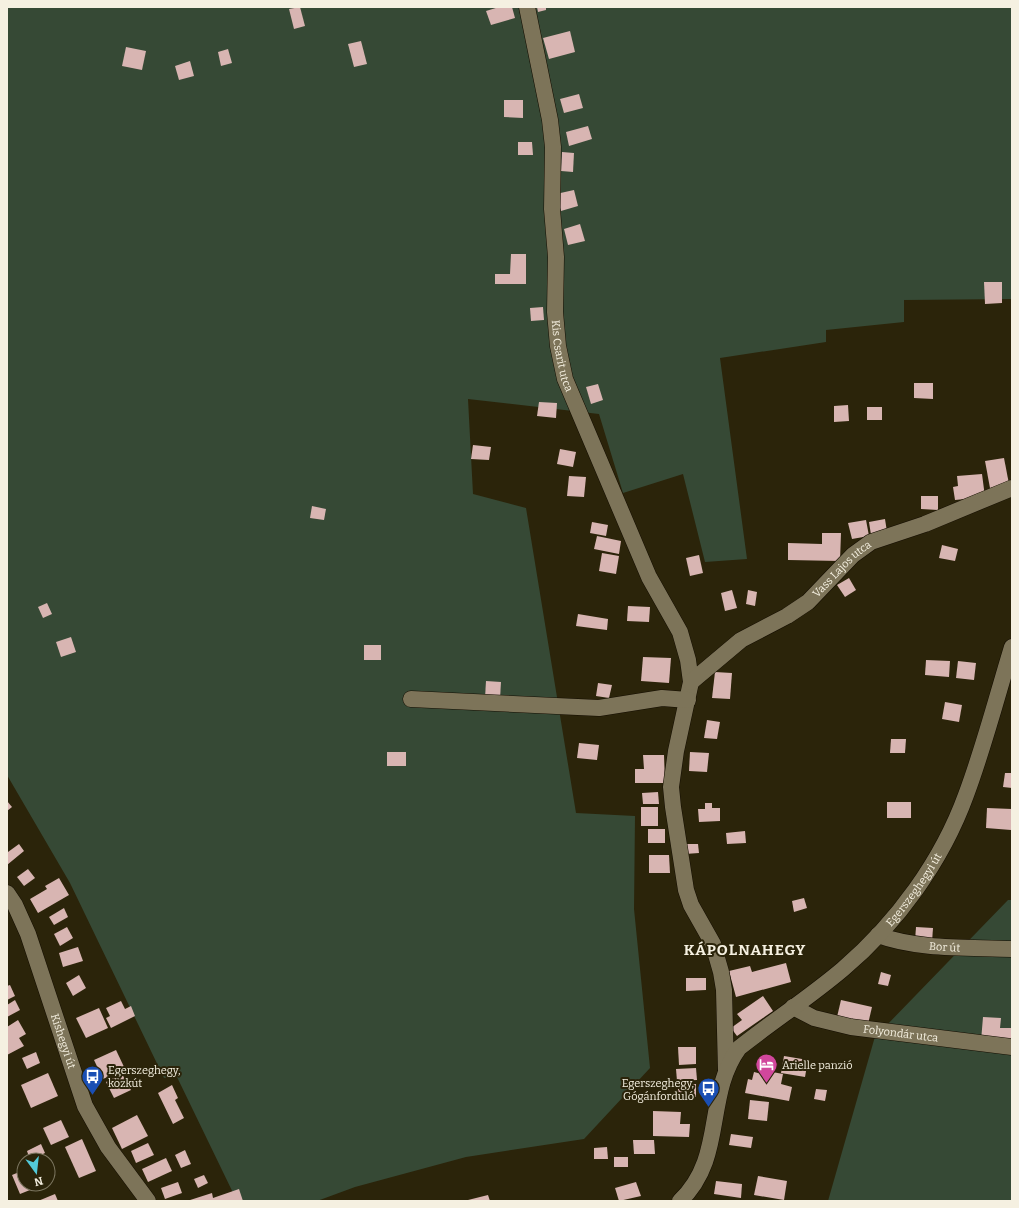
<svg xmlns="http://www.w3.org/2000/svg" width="1019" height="1208" font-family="Bitter,serif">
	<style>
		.green { fill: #364935 }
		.building { fill: #d8b5b2 }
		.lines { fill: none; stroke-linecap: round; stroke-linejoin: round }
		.minor-casing { stroke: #140d00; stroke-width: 17 }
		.minor { stroke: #7d7459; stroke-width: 16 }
		.labels { text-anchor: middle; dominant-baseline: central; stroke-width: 4; stroke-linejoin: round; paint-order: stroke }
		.street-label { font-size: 11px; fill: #f5f0e1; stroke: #2b240a }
		.poi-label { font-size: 11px; fill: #f5f0e1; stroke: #2b240a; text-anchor: start }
		.district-label { font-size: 15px; font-weight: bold; letter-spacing: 1px; fill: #f5f0e1; stroke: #2b240a }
	</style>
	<rect width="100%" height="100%" fill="#2b240a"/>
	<g class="green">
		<polygon points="7,7 1012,7 1012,299 904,300 904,322 826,330 826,342 720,358 747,559 705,562 683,474 623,493 599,414 468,399 473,494 526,508 576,813 635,816 634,909 650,1068 584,1139 466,1157 355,1187 317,1201 237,1201 177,1077 164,1078 70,883 7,775"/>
		<polygon points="1008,900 1012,900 1012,1201 828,1201 878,1026 885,1027"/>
	</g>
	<g class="building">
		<polygon points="300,7 305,26 294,29 289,9"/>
		<polygon points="499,7 512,7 515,18 491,25 486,11"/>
		<polygon points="537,7 546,7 546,10 538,12"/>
		<polygon points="570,31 575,52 549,59 543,38"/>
		<polygon points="361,41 367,64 354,67 348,44"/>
		<polygon points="126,47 146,51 142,70 122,66"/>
		<polygon points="228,49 232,63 221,66 218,52"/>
		<polygon points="190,61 194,76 179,80 175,66"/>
		<polygon points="579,94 583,108 564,113 560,99"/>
		<polygon points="504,100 523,100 523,118 504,117"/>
		<polygon points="588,126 592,139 569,146 566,132"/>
		<polygon points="518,142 532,142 533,155 518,155"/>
		<polygon points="562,152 574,153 573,172 561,171"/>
		<polygon points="574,190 578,206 561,211 556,194"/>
		<polygon points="580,224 585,241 568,245 564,229"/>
		<polygon points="511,254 526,254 526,284 495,284 495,274 510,274"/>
		<polygon points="984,282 1002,282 1002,303 985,304"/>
		<polygon points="543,307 544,320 531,321 530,308"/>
		<polygon points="914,383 933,383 933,399 914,398"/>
		<polygon points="598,384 603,400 591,404 586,387"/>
		<polygon points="539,402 557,403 556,418 537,416"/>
		<polygon points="848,405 849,421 834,422 834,406"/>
		<rect x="867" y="407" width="15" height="13"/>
		<polygon points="473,445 491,447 489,460 471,459"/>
		<polygon points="560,449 576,452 573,467 557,464"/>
		<polygon points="1004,458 1009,484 990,488 985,461"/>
		<polygon points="982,474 985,497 955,500 953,487 958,486 957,476"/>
		<polygon points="569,476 586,477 584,497 567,496"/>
		<polygon points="921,496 938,496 938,510 921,509"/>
		<polygon points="312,506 326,509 324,520 310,518"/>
		<polygon points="885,519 887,532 871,535 869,522"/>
		<polygon points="866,520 869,536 852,539 848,523"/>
		<polygon points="592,522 608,525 606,536 590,533"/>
		<polygon points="822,533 841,533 840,561 788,560 788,543 822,544"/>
		<polygon points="597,536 621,541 619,554 594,549"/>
		<polygon points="942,545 958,549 955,561 939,558"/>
		<polygon points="602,553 619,556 616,574 599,571"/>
		<polygon points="699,555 703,573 690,576 686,558"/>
		<polygon points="849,578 856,590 845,597 837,585"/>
		<polygon points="732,590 737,608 725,611 721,593"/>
		<polygon points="748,590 757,592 755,606 746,604"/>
		<polygon points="47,603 52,614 43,618 38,607"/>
		<polygon points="628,606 650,607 649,622 627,621"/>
		<polygon points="578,614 608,619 607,630 576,626"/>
		<polygon points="71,637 76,652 61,657 56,642"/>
		<rect x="364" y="645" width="17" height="15"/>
		<polygon points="643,657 671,658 669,683 641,681"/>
		<polygon points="926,660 950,661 949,677 925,675"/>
		<polygon points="958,661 976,663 974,680 956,678"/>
		<polygon points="715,672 732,673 730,699 712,698"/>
		<polygon points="486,681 501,682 500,699 485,698"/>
		<polygon points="598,683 612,685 609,698 596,696"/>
		<polygon points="945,702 962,705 959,722 942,719"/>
		<polygon points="707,720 720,722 717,739 704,738"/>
		<polygon points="891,739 906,739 905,753 890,753"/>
		<polygon points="579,743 599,745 597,760 577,758"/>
		<rect x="387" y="752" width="19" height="14"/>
		<polygon points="690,752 709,753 707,772 689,771"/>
		<polygon points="643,755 664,755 665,783 635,783 635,769 644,769"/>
		<polygon points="1005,773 1012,773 1012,788 1003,787"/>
		<polygon points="658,792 659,804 643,804 642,793"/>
		<polygon points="7,801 12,807 7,811"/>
		<rect x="887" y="802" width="24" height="16"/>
		<polygon points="705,803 712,803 712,808 720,808 720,821 699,822 698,809 705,809"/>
		<rect x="641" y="807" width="17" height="19"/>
		<polygon points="987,808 1012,809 1011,830 986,828"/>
		<rect x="648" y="829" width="17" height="14"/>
		<polygon points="745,831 746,843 727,844 726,833"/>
		<polygon points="19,844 24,851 7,865 7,851 8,852"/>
		<polygon points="685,844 698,844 699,853 685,854"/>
		<polygon points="649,855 669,855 670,873 649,873"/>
		<polygon points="28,869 35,878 24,886 17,877"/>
		<polygon points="59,878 69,895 38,913 30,899 47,889 45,886"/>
		<polygon points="804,898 807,908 794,912 792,901"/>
		<polygon points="64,908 68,917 54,925 49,917"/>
		<polygon points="67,927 73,938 60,946 54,934"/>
		<polygon points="916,927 933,928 932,942 915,941"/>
		<polygon points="78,947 83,961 63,967 59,953"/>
		<polygon points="786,963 791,982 736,997 729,971 750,966 752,972"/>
		<polygon points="881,972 891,975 888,986 878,984"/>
		<polygon points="79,975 86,988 73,996 66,983"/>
		<polygon points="686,978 706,978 706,990 686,991"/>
		<polygon points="10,985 15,996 7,1000 7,986"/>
		<polygon points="763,996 773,1011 737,1036 731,1028 742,1020 737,1014"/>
		<polygon points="15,1000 20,1010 7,1017 7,1005"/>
		<polygon points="841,1000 872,1007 868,1024 837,1017"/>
		<polygon points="121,1001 125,1009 131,1006 135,1016 111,1028 106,1018 110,1016 106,1008"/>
		<polygon points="99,1008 108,1028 86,1038 76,1018"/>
		<polygon points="983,1017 1001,1018 1000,1028 1012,1028 1012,1043 981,1041"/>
		<polygon points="18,1020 26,1034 19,1038 24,1046 7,1055 7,1027"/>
		<polygon points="678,1047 696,1047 696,1064 679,1065"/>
		<polygon points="116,1050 125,1069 103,1079 94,1060"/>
		<polygon points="36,1052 40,1063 27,1069 22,1058"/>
		<polygon points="784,1056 808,1060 805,1077 781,1073"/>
		<polygon points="696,1068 697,1080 677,1081 676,1069"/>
		<polygon points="767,1071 783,1074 781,1084 792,1087 789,1101 745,1093 748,1079 752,1080 754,1072 766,1075"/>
		<polygon points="48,1073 58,1096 31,1108 21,1085"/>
		<polygon points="122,1074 131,1090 114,1098 106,1082"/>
		<rect x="678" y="1084" width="18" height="13"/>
		<polygon points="172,1085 178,1098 175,1100 184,1118 173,1124 158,1093"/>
		<polygon points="816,1089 827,1090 825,1101 814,1099"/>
		<polygon points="750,1100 769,1102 767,1121 748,1119"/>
		<polygon points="653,1111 681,1112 680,1124 690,1124 689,1137 653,1136"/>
		<polygon points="137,1115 148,1136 122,1149 112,1128"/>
		<polygon points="61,1120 69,1137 51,1145 43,1128"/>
		<polygon points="731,1134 753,1137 751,1148 729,1145"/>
		<polygon points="82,1139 96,1171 79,1178 65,1147"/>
		<polygon points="633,1140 654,1140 655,1154 634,1154"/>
		<polygon points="148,1143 154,1155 136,1163 131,1151"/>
		<polygon points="41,1144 45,1153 30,1160 27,1151"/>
		<polygon points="607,1147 608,1159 594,1159 594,1148"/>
		<polygon points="185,1150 191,1164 181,1168 175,1155"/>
		<rect x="614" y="1157" width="14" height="10"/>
		<polygon points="166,1158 172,1171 148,1182 142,1169"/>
		<polygon points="24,1170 24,1184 45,1184 20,1194 12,1175"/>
		<polygon points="204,1175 208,1183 198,1188 194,1179"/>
		<polygon points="758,1176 787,1181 784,1200 754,1195"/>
		<polygon points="716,1181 742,1184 741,1198 714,1194"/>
		<polygon points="178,1182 182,1193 165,1199 161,1188"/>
		<polygon points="636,1182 641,1196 619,1201 615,1188"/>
		<polygon points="239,1189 243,1201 187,1201 212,1193 213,1198"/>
		<polygon points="55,1194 58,1201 38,1201"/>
		<polygon points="488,1195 490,1201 468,1201 468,1200"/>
	</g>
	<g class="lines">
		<defs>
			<g id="minor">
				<path id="s1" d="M527,7L550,120L553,147L552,209L556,257L555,312L558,346L565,379L649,577L680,632L688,660L691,682L676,751L671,787L673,807L686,890L691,905L713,944L721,972L724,990L726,1071"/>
				<path id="s2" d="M691,682L741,640L787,616L808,602L853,555L871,542L925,524L1012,488"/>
				<polyline points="411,699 599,708 662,698 688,700"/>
				<path id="s3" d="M7,893L15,905L28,934L85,1106L108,1147L148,1201"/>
				<path id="s4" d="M878,935C918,950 970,947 1012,949"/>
				<path id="s5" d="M793,1007L814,1018L851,1027L1012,1047"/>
				<path id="s6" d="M680,1201C726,1157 704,1096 739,1048C773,1021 810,997 843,969C897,923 942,861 966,795C984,747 997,696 1012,647"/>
			</g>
		</defs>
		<use href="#minor" class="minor-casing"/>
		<use href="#minor" class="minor"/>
	</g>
	<defs>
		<symbol id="hotel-pin" viewBox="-11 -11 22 30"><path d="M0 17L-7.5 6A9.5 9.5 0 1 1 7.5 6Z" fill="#d1479c" stroke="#2b240a"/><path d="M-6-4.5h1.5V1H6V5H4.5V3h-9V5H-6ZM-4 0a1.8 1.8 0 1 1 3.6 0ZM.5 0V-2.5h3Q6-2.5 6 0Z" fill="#fff"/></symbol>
		<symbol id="bus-pin" viewBox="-11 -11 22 30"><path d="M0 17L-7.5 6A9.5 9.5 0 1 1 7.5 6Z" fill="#1a4fb4" stroke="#2b240a"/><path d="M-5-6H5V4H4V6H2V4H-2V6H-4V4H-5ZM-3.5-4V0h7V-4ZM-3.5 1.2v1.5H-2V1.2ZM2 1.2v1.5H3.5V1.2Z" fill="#fff"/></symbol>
	</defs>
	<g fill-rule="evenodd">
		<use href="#hotel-pin" x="754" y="1052" width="25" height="34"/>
		<use href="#bus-pin" x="80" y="1064" width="25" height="34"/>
		<use href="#bus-pin" x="696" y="1076" width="25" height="34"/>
	</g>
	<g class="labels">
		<g class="street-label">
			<text stroke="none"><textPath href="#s1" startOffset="352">Kis Csarit utca</textPath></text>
			<text stroke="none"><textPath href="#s2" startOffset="190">Vass Lajos utca</textPath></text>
			<text stroke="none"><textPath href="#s6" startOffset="404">Egerszeghegyi út</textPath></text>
			<text stroke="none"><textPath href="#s4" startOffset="68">Bor út</textPath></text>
			<text stroke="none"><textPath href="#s5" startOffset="112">Folyondár utca</textPath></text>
			<text stroke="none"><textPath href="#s3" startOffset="159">Kishegyi út</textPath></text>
		</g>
		<g class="poi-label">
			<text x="782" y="1065">Arielle panzió</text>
			<text x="108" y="1070">Egerszeghegy,<tspan x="108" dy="13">közkút</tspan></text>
			<text x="694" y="1083" text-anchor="end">Egerszeghegy,<tspan x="694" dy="13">Gógánforduló</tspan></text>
		</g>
		<g class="district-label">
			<text x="745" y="950">KÁPOLNAHEGY</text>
		</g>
	</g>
	<rect width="1019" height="1208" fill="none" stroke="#f5f0e1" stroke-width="16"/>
	<g transform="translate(36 1172) rotate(165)"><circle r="19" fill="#2b240a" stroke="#7c7660"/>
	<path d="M0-3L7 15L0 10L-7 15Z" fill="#53cbda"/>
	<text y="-6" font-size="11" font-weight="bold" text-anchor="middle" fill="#f5f0e1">N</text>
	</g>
</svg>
